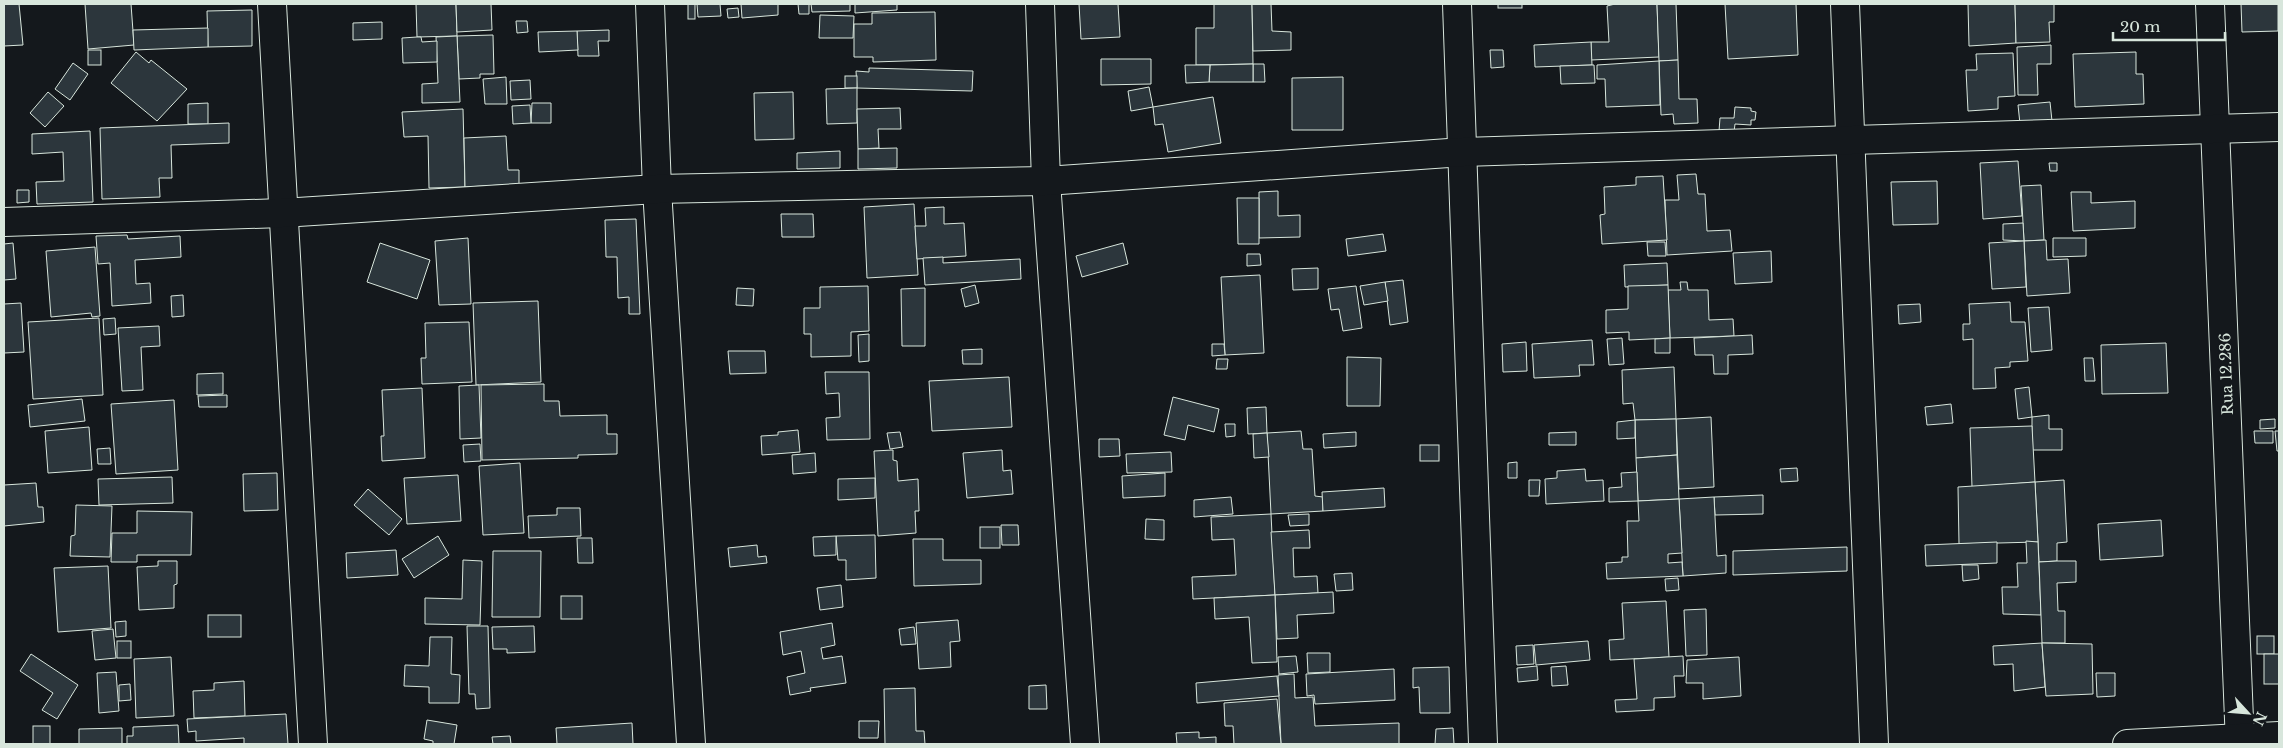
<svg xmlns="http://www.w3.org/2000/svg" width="2283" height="748" font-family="'Libre Baskerville',serif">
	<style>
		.building { fill: #2c363c; stroke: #d8e6dc }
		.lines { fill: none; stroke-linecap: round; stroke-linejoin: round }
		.minor-casing { stroke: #d8e6dc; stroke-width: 30 }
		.minor { stroke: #14181c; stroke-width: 28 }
		.labels { text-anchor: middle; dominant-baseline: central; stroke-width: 4; stroke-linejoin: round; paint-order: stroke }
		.street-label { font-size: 15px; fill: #d8e6dc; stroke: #14181c }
	</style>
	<rect width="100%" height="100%" fill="#14181c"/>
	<g class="building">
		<polygon points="4,4 19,4 23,45 4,46"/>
		<polygon points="85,4 131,4 134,45 88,49"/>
		<polygon points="416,4 456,4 457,36 417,37"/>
		<polygon points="456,4 491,4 492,30 457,32"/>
		<rect x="688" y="4" width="7" height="15"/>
		<polygon points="697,4 720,4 721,16 698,17"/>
		<polygon points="741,4 778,4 778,15 742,18"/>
		<polygon points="798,4 809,4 809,14 799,14"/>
		<polygon points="811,4 850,4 850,11 812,12"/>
		<polygon points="855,4 897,4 897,10 855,13"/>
		<polygon points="1079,4 1118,4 1120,37 1081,39"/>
		<polygon points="1214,4 1252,4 1253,64 1196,65 1196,28 1214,28"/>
		<polygon points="1252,4 1271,4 1272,31 1291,32 1291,50 1253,51"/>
		<rect x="1498" y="4" width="24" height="4"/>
		<polygon points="1615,4 1657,4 1659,57 1591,60 1591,42 1609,42 1607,6"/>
		<polygon points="1657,4 1676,4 1678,60 1659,61"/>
		<polygon points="1725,4 1796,4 1798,55 1728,59"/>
		<polygon points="1968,4 2015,4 2016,43 1969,46"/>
		<polygon points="2015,4 2054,4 2054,22 2049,22 2050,42 2016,43"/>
		<polygon points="2241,4 2278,4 2278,31 2242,32"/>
		<polygon points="738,8 739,17 728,18 727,9"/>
		<polygon points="252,10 252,46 208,47 207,11"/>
		<polygon points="935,12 936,60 873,62 873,57 854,57 854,24 872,24 872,13"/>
		<polygon points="820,15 854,16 853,38 819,38"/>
		<polygon points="516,21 527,21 528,32 517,33"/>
		<polygon points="382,22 382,39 353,40 353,23"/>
		<polygon points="208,28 208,47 134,50 133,30"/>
		<polygon points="609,30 609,41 598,41 599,56 578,56 577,31"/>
		<polygon points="577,31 578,50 539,52 538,32"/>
		<polygon points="493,35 494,74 480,74 480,78 459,79 457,36"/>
		<polygon points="457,36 460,102 422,103 422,84 438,83 436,37"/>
		<polygon points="417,37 421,37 422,42 437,41 437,62 403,63 402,38"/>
		<polygon points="1591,42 1592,65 1535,67 1534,45"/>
		<polygon points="2051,45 2051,64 2037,64 2038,95 2018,95 2017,47"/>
		<rect x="88" y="50" width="13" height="15"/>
		<polygon points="1490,50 1503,50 1504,67 1491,68"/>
		<polygon points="136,52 149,63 151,60 187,89 157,121 111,83"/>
		<polygon points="2136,52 2136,74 2143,74 2144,104 2075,107 2073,54"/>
		<polygon points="2013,53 2015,96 1998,97 1998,109 1968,111 1966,70 1977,70 1976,54"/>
		<polygon points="1101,59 1151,59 1151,84 1101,85"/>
		<polygon points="1678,60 1679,99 1697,99 1698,123 1674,124 1673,114 1661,115 1659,61"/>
		<polygon points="1659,61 1660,105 1606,107 1605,79 1597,79 1597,65"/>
		<polygon points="73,63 88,74 70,100 55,89"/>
		<polygon points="1253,64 1264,64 1265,82 1253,82"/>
		<polygon points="1253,64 1253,82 1209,82 1210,65"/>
		<polygon points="1185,65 1210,65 1209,82 1186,83"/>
		<polygon points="1592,65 1594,65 1595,83 1561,84 1560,66"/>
		<polygon points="869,68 973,71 972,91 857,88 856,71 869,72"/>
		<rect x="845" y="76" width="12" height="12"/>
		<polygon points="506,77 507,104 485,104 483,79"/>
		<polygon points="1343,77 1343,130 1292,130 1292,78"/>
		<polygon points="530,80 531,99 511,100 510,81"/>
		<polygon points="1149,87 1153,107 1131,111 1128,91"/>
		<polygon points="857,88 857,123 827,124 826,89"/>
		<polygon points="48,92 64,106 45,127 30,113"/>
		<polygon points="793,92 794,139 755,140 754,93"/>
		<polygon points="1213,97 1221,143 1168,152 1163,124 1155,125 1153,107"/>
		<polygon points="2050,102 2052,121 2020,124 2018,105"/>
		<polygon points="208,103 208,124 188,124 188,104"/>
		<polygon points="532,103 551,103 551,123 531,123"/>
		<polygon points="530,105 531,123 513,124 512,106"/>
		<polygon points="1735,107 1751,108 1751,111 1756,112 1755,120 1751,120 1751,125 1735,124 1734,132 1719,131 1720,118 1734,118"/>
		<polygon points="900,108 901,129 878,129 879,148 858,149 857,109"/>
		<polygon points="463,109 465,187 429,188 428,136 404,137 402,112"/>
		<polygon points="229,123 229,143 171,145 172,178 159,178 160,197 102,199 100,128"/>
		<polygon points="90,131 93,202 37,204 36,182 64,181 63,152 32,154 32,134"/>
		<polygon points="506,136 508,170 519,170 519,184 465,187 464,138"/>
		<polygon points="897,148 897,168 858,169 858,149"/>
		<polygon points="840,151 840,168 797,169 797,153"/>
		<polygon points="2018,161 2022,216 1983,219 1980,163"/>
		<polygon points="2049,163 2057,163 2057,171 2050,171"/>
		<polygon points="1696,174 1698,194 1705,194 1707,231 1730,230 1732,251 1667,255 1665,200 1679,200 1677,175"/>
		<polygon points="1663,176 1667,240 1602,244 1600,215 1605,214 1604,187 1636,185 1636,177"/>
		<polygon points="1937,181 1938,224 1893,225 1891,182"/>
		<polygon points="2041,185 2044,240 2024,241 2021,186"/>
		<polygon points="17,190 29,190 29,202 17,203"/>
		<polygon points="1278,191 1278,216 1300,215 1300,237 1259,238 1259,192"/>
		<polygon points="2071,192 2091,192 2091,203 2135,201 2135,228 2073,231"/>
		<polygon points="1237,198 1259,198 1259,244 1238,244"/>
		<polygon points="914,204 918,275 867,278 864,207"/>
		<polygon points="944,207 944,224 964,223 966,256 917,259 915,226 926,226 925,208"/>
		<polygon points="781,214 813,214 814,237 782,237"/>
		<polygon points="636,219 640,314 629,314 629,297 618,298 617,257 606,257 605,220"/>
		<polygon points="2023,223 2024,241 2003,240 2003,224"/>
		<polygon points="1383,234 1386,251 1348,256 1346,239"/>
		<polygon points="127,235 128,239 180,236 181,257 135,260 136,284 150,283 151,303 112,306 110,263 98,264 96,236"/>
		<polygon points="468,238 471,304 439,305 435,241"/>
		<polygon points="2053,238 2086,238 2086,256 2053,257"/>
		<polygon points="2046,240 2047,260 2068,259 2070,293 2027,296 2024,241"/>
		<polygon points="2024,241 2026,287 1992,289 1989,243"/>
		<polygon points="1647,242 1665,242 1666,256 1648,256"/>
		<polygon points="13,243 16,279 4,280 4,244"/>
		<polygon points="380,243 430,260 417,299 367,282"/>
		<polygon points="1123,243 1128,264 1082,277 1076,256"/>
		<polygon points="95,247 100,316 92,317 91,313 51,317 46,251"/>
		<polygon points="1771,251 1772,282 1735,284 1733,253"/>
		<polygon points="1247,254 1260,254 1261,265 1247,266"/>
		<polygon points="943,257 943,263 1020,259 1021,279 925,285 923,258"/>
		<polygon points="1667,263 1668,285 1625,287 1624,265"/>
		<polygon points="1318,268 1318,289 1293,290 1292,269"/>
		<polygon points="1260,275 1264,353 1225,355 1221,277"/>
		<polygon points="1403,280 1408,322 1390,325 1385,282"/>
		<polygon points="1385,282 1388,301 1364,305 1360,286"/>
		<polygon points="1680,282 1687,282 1688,290 1708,290 1709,320 1733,319 1734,336 1670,338 1668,290 1681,290"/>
		<polygon points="975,285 979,303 965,307 961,289"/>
		<polygon points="1668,285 1670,338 1629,340 1629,332 1606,333 1606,310 1628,309 1628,286"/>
		<polygon points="868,286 869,331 851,332 851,356 811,357 811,334 804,334 804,308 820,308 820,287"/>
		<polygon points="1356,286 1362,328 1343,331 1339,309 1331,310 1328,289"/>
		<polygon points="737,288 754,289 753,306 736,305"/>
		<polygon points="925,288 925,346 902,346 901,289"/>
		<polygon points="183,295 184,316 172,317 171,296"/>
		<polygon points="538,301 541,382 476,385 473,303"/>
		<polygon points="2010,302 2011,322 2025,322 2028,361 2010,362 2010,367 1995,368 1996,388 1973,389 1973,339 1963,340 1963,324 1970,324 1969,304"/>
		<polygon points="21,303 24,352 4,353 4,304"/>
		<polygon points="1920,304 1921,322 1899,324 1898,305"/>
		<polygon points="2049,307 2052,350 2031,352 2028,308"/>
		<polygon points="99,318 103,395 33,399 28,322"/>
		<polygon points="115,318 116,334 104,335 103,319"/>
		<polygon points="469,322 472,382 422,384 421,358 426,358 425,323"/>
		<polygon points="159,326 160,346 141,347 143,390 122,391 118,328"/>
		<polygon points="869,334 869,361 859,362 858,335"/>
		<polygon points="1752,335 1753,354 1728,355 1728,374 1714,374 1713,355 1695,355 1694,338"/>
		<polygon points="1622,338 1624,364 1609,365 1607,339"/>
		<polygon points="1670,338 1670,353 1655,353 1655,339"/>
		<polygon points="1592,340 1594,365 1579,365 1580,376 1534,378 1532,344"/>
		<polygon points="1526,342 1527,371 1503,372 1502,344"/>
		<polygon points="2166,343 2168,393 2102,394 2101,345"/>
		<polygon points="1212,344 1224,344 1225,355 1212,356"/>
		<polygon points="982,349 982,364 963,364 962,350"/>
		<polygon points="728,351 765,351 766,373 730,374"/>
		<polygon points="1347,357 1381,358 1380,406 1347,406"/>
		<polygon points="2084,358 2093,358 2095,381 2085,381"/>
		<polygon points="1217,359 1228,359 1227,369 1216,369"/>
		<polygon points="1674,367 1676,419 1635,420 1633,403 1623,404 1622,370"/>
		<polygon points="825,372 869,372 870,439 827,440 826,418 840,417 839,393 826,394"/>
		<polygon points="223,373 223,394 197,395 197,374"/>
		<polygon points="1009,377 1012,427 932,431 929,381"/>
		<polygon points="544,384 544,401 559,401 560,416 607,415 607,434 617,434 617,454 578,455 578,458 482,460 481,385"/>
		<polygon points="479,385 481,438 460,439 459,386"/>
		<polygon points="2029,387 2032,417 2018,419 2015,389"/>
		<polygon points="422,388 425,458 382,461 381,436 384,436 382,390"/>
		<polygon points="227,395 227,407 199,407 198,396"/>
		<polygon points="1173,397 1219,409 1214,432 1188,425 1185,440 1164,435"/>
		<polygon points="82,399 85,421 30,427 28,405"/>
		<polygon points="174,400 178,470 116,474 111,404"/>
		<polygon points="1951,404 1953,423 1927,425 1925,407"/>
		<polygon points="1266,407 1267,433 1248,434 1247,408"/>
		<polygon points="2049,415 2049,429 2062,429 2062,450 2032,450 2032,417"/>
		<polygon points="1711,417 1714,487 1679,489 1676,419"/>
		<polygon points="1676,419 1677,455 1636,458 1635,420"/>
		<polygon points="2275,419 2275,428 2260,429 2260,420"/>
		<polygon points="1635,420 1635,438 1617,439 1617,422"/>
		<polygon points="1225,424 1235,424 1235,436 1226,437"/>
		<polygon points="2032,426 2035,482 1972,487 1970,428"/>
		<polygon points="89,427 92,470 48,473 45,431"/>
		<polygon points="798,430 800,452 762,455 761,436 778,435 778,432"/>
		<polygon points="1301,431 1303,449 1312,449 1315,496 1323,497 1323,511 1271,514 1267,433"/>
		<polygon points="2254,431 2273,431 2273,443 2255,443"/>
		<polygon points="2275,431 2279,431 2279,451 2277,451"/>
		<polygon points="900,432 903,447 890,449 887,433"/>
		<polygon points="1356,432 1356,446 1324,448 1323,434"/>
		<polygon points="1576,432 1576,445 1549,445 1549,433"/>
		<polygon points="1267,433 1269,457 1254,458 1253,434"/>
		<polygon points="1099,439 1119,439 1120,456 1099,457"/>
		<polygon points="480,444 481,461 464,462 463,445"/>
		<rect x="1420" y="445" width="19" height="16"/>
		<polygon points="110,448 111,464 98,464 97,449"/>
		<polygon points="893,450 893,460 897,461 898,481 918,479 919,511 915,511 916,533 878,536 874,451"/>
		<polygon points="1002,450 1003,471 1011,470 1013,494 967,498 963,453"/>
		<polygon points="1171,452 1172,472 1127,473 1126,454"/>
		<polygon points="815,453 816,472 793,474 792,455"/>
		<polygon points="1677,455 1679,499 1638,501 1636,458"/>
		<polygon points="1517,462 1517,478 1508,478 1508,463"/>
		<polygon points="520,463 524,533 483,535 479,466"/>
		<polygon points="1797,468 1798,481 1781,482 1780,469"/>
		<polygon points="1585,469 1586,481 1603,480 1604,501 1546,504 1545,479 1557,478 1557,471"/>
		<polygon points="1637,472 1638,501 1609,502 1609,488 1622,487 1621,473"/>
		<polygon points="277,473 278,510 244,511 243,474"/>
		<polygon points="1165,473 1165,496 1123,498 1122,476"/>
		<polygon points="458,475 461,521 407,524 404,478"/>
		<polygon points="172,477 173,503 99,505 98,479"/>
		<polygon points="875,478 875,498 838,500 838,479"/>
		<polygon points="1529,480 1540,480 1539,496 1529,496"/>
		<polygon points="2064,480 2067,542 2057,543 2057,561 2039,562 2035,482"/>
		<polygon points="2035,482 2038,542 1959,544 1958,487"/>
		<polygon points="36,483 38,507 43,507 44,522 4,526 4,485"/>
		<polygon points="1384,488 1385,507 1323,511 1322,492"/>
		<polygon points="368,489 402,519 389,535 354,505"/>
		<polygon points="1763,495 1763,514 1715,515 1714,497"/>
		<polygon points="1231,497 1233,514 1194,517 1194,500"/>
		<polygon points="1714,497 1717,556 1726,555 1726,573 1683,576 1679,499"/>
		<polygon points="1679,499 1682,553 1668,554 1668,563 1682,562 1683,576 1607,579 1606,563 1622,562 1622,557 1628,557 1627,521 1639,521 1638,501"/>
		<polygon points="76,505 112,506 110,557 70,556 71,536 75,535"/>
		<polygon points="557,508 580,508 581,536 529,538 528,516 557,515"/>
		<polygon points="137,511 192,512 191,555 137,555 137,562 111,562 112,533 137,533"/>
		<polygon points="1271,514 1275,595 1193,599 1192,577 1236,575 1234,539 1212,540 1211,517"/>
		<polygon points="1309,514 1309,525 1290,526 1288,515"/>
		<polygon points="1146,519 1164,520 1164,540 1145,539"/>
		<polygon points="2161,520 2163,556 2100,560 2098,524"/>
		<polygon points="1001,525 1018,525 1019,545 1002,545"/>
		<rect x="980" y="527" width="20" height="21"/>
		<polygon points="1309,530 1310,548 1293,548 1294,577 1317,576 1318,593 1275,595 1271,532"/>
		<polygon points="875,535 876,578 846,580 846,560 838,560 836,536"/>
		<polygon points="438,536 449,555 414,578 402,559"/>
		<polygon points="836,536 836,555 814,556 813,537"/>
		<polygon points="577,538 592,538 593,563 578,563"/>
		<polygon points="913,539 943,539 943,560 981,560 981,584 914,586"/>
		<polygon points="2026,541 2038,542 2041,615 2003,614 2002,587 2018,587 2017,563 2027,563"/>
		<polygon points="1997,542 1997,563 1926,566 1925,545"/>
		<polygon points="757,545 758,557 766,556 767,563 730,567 728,548"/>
		<polygon points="1847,547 1847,571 1733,575 1733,551"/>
		<polygon points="396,550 398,575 347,578 346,553"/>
		<polygon points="493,551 541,551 540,617 492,617"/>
		<polygon points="463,560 482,561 480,625 425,624 425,598 462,599"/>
		<polygon points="158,561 177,561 177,584 174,585 174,608 139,610 137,567 158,566"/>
		<polygon points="2057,561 2076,561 2076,582 2057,583 2058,611 2065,611 2065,643 2042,643 2039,562"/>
		<polygon points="1962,565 1978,565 1979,579 1963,581"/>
		<polygon points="108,566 111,628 58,632 54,568"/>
		<polygon points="1352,573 1353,590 1336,591 1334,574"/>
		<polygon points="1678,578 1679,590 1666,591 1665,579"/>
		<polygon points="841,585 843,607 820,610 817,588"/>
		<polygon points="1333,592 1334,613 1297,615 1298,638 1277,639 1275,595"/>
		<polygon points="1275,595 1277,662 1252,663 1249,617 1215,619 1214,598"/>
		<rect x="561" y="596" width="21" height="23"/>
		<polygon points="1666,601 1669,657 1610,660 1609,640 1624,639 1622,603"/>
		<polygon points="1706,609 1707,655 1686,656 1684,610"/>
		<rect x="208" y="615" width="33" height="22"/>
		<polygon points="958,620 960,641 950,642 951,667 919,669 916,623"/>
		<polygon points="126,621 126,636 116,637 115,622"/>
		<polygon points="832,623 835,645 821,648 823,659 842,656 846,683 810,688 811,691 790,695 787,677 805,673 801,651 783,655 780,632"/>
		<polygon points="467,626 488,626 490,708 476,709 475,694 469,694"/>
		<polygon points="534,626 535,652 507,653 507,649 493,649 492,627"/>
		<polygon points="914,627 916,644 901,645 899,629"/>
		<polygon points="113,629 116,658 95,660 92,631"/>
		<rect x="2257" y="636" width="17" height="18"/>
		<polygon points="430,637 452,637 451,674 460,675 459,703 429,703 429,687 404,686 405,665 429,666"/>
		<rect x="117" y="641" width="14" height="17"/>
		<polygon points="1588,641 1590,660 1536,665 1534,645"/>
		<polygon points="2042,643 2045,687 2014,691 2013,664 1994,665 1993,646"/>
		<polygon points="2042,643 2092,644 2093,694 2046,696"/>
		<polygon points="1533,645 1534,664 1517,665 1516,646"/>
		<polygon points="1307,653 1330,653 1330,672 1308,673"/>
		<polygon points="31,654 78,685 57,719 42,710 53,693 20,671"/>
		<rect x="2264" y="654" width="15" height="30"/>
		<polygon points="1296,656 1298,672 1279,674 1278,657"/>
		<polygon points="1683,656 1684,676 1674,676 1675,697 1654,698 1654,710 1616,712 1615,700 1637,699 1634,659"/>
		<polygon points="171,657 174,716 136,718 134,659"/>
		<polygon points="1739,657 1741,696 1703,699 1703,683 1686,683 1687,660"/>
		<polygon points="1537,666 1538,680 1518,682 1517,668"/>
		<polygon points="1566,666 1568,685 1552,686 1551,667"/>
		<polygon points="1449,667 1450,713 1420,713 1419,687 1413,688 1413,668"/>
		<polygon points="1394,669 1395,700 1315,704 1314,695 1307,696 1306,674"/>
		<polygon points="116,672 119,711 99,713 97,673"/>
		<polygon points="2096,673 2115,673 2115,696 2097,697"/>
		<polygon points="1294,674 1295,698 1313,697 1315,726 1399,723 1399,744 1281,744 1278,675"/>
		<polygon points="1277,676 1279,696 1197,703 1196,683"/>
		<polygon points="244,681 245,716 194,718 193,691 214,690 214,683"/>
		<polygon points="130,684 131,700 119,701 119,685"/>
		<polygon points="1046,685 1047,709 1029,709 1029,686"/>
		<polygon points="915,688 916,731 924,731 925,744 885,744 884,689"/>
		<polygon points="1277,699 1281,744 1234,744 1233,726 1225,726 1224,703"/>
		<polygon points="286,714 288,744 244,744 244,738 196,741 196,731 188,732 187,719"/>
		<polygon points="427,720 457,725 454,744 433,744 433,741 424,739"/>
		<polygon points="859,721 879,721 878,738 859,738"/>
		<polygon points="632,723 633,744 557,744 556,728"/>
		<polygon points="178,725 179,744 127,744 127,736 133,736 133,727"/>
		<rect x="33" y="726" width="17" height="18"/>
		<polygon points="122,728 122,744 79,744 79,729"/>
		<polygon points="1453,728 1454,744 1435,744 1436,729"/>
		<polygon points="1199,732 1199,738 1216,737 1216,744 1177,744 1176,733"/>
		<polygon points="510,736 511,744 493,744 492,737"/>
	</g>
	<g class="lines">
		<defs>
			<g id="minor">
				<polyline points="272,4 313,744"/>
				<polyline points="650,4 657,189 691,744"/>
				<polyline points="1040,4 1046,181 1085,744"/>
				<polyline points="1457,4 1483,744"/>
				<polyline points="1845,4 1874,744"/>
				<polyline points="2210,4 2240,744"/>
				<polyline points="4,222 282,213 657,189 1046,181 1463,152 2279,127"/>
				<polyline points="2127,744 2279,736"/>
			</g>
		</defs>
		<use href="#minor" class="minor-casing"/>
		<use href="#minor" class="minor"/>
	</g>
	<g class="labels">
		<g class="street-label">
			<text transform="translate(2226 374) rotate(-92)">Rua 12.286</text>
		</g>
	</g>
	<rect width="2283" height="748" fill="none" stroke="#d8e6dc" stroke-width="10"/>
	<g transform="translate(2248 713) rotate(116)" stroke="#14181c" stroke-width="4" paint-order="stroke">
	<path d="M0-4L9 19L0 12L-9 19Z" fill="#d8e6dc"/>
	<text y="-8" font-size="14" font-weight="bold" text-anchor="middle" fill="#d8e6dc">N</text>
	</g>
	<path d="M2113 32v8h112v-8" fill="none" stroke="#d8e6dc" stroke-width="2.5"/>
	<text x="2120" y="32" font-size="15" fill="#d8e6dc" stroke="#14181c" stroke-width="4" paint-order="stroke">20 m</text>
</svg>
